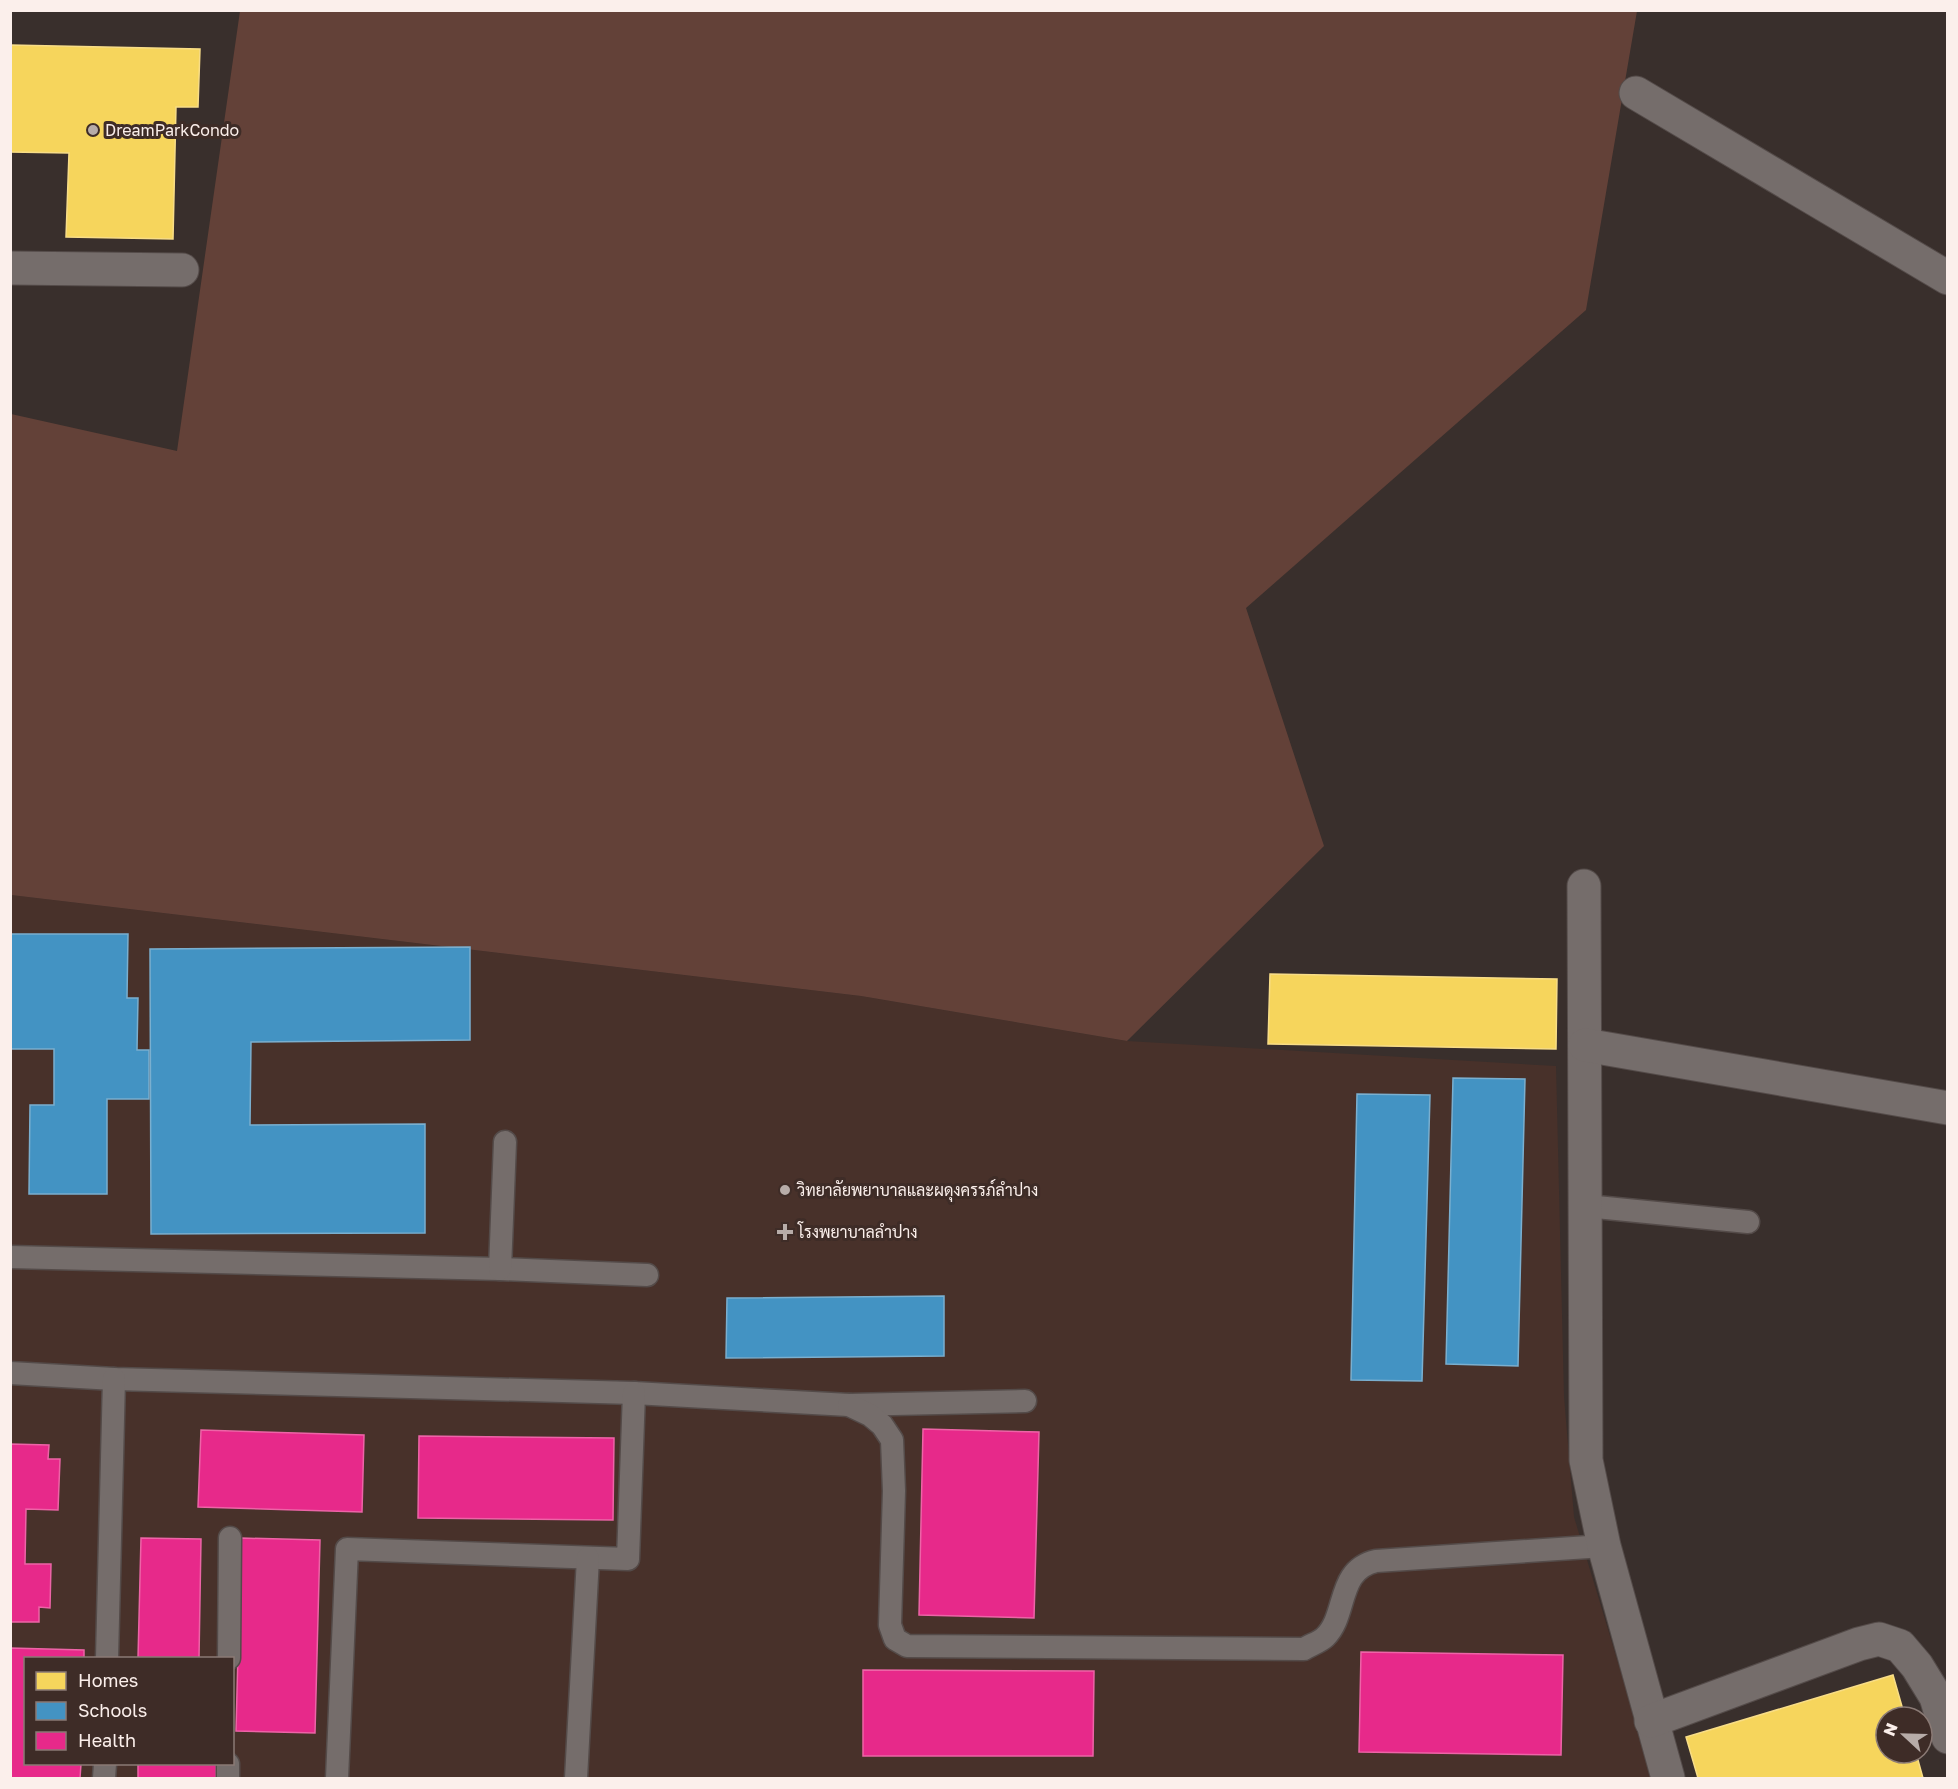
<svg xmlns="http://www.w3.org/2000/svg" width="1958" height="1789" font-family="'Golos Text',Sarabun,sans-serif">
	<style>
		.built { fill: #48312a; fill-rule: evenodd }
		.green { fill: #634138 }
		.homes { fill: #f6d55c; stroke: #f8dd87; stroke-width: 1.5 }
		.schools { fill: #4393c3; stroke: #7aafcf; stroke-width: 1.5 }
		.health { fill: #e7298a; stroke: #ed64a7; stroke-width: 1.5 }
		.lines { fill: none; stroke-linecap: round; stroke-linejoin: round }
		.lane-casing { stroke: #544b49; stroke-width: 25 }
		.street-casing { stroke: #544b49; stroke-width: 35 }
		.lane { stroke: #756d6b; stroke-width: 22 }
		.street { stroke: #756d6b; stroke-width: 33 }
		.poi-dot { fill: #b7aca8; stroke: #3e2c27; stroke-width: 2 }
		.labels { text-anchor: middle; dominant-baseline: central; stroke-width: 6; stroke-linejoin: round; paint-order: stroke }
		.poi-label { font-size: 16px; fill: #fbefeb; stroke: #3e2c27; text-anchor: start }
	</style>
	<rect width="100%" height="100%" fill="#392f2c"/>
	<path class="built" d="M11,895L861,996L1127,1041L1556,1066L1564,1397L1574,1517L1653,1778H11ZM26,1658H232V1764H26Z"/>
	<polygon class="green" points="240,11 1637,11 1586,310 1246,608 1324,846 1127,1041 861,996 11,895 11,414 177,451"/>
	<g class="homes">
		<polygon points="10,45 200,49 198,107 176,107 173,239 66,237 69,153 10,152"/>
		<polygon points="1270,974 1557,979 1556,1049 1268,1044"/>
		<polygon points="1893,1675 1905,1717 1886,1717 1886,1753 1916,1753 1923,1778 1698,1778 1686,1737"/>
	</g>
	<g class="schools">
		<polygon points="10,934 128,934 127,998 138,998 137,1050 149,1050 149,1099 107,1099 107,1194 29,1194 30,1105 54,1105 54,1049 10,1049"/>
		<polygon points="470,947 470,1040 251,1042 250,1125 425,1124 425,1233 151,1234 150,949"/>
		<polygon points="1453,1078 1525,1079 1518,1366 1446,1364"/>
		<polygon points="1357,1094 1430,1095 1422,1381 1351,1380"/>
		<polygon points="944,1296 944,1356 726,1358 727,1298"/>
	</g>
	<g class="health">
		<polygon points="923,1429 1039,1432 1034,1618 919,1615"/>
		<polygon points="201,1430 364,1435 362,1512 198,1507"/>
		<polygon points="419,1436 614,1438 613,1520 418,1518"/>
		<polygon points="10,1444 49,1445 48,1459 60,1459 58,1510 26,1509 25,1564 51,1564 50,1608 39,1607 39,1622 10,1622"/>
		<polygon points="141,1538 201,1539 199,1658 138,1658"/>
		<polygon points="241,1538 320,1540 315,1733 236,1731"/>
		<polygon points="10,1648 84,1650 84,1658 26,1658 26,1764 81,1764 80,1778 10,1778"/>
		<polygon points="1361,1652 1563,1655 1561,1755 1359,1752"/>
		<polygon points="863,1670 1094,1671 1093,1756 863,1756"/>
		<rect x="138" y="1764" width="78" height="14"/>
	</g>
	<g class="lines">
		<defs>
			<g id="lane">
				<polyline points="1586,1206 1748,1222"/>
				<polyline points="10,1257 500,1269 647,1275"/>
				<polyline points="500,1269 505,1142"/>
				<polyline points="10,1373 114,1379 634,1393 849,1405 1025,1401"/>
				<path d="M849,1405L870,1415L882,1425L892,1440L894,1491L890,1625L895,1639L907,1646L1304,1649C1310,1645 1320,1642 1325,1637C1348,1615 1336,1570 1376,1561L1604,1546"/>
				<polyline points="107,1658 114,1379"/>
				<polyline points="229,1658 230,1538"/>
				<polyline points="104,1778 105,1764"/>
				<polyline points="228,1778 228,1764"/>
				<polyline points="337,1778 347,1549 628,1559 634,1393"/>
				<polyline points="576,1778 588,1558"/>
			</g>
			<g id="street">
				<polyline points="1636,93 1948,278"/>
				<polyline points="10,268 182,270"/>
				<polyline points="1584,886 1586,1460 1604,1546 1668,1778"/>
				<polyline points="1585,1045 1948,1108"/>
				<polyline points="1651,1721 1859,1644 1879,1639 1900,1646 1917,1666 1936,1697 1948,1737"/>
			</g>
		</defs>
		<use href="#lane" class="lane-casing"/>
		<use href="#street" class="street-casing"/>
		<use href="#lane" class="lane"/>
		<use href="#street" class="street"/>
	</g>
	<g class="poi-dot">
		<circle cx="93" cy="130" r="6"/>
		<circle cx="785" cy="1190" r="6"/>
		<path d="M782 1223h6v6h6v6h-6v6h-6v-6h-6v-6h6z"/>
	</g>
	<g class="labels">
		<g class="poi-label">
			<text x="105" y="130">DreamParkCondo</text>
			<text x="797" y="1190">วิทยาลัยพยาบาลและผดุงครรภ์ลําปาง</text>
			<text x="798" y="1232">โรงพยาบาลลำปาง</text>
		</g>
	</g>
	<rect width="1958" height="1789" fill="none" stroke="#fbefeb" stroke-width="24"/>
	<rect x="24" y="1657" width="210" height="108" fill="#3e2c27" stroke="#8a7a75" stroke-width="1.5"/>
	<rect x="36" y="1672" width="30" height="18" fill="#f6d55c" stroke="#8a7a75" stroke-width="1.5"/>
	<text x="78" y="1687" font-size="18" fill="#fbefeb">Homes</text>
	<rect x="36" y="1702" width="30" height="18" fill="#4393c3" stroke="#8a7a75" stroke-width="1.5"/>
	<text x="78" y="1717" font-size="18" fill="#fbefeb">Schools</text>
	<rect x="36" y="1732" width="30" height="18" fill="#e7298a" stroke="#8a7a75" stroke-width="1.5"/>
	<text x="78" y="1747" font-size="18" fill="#fbefeb">Health</text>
	<g transform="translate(1904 1735) rotate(292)"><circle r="28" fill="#3e2c27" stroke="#8a7a75" stroke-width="1.5"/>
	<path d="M0-4.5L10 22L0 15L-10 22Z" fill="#b7aca8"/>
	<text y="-9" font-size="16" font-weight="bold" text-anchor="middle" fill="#fbefeb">N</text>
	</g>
</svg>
